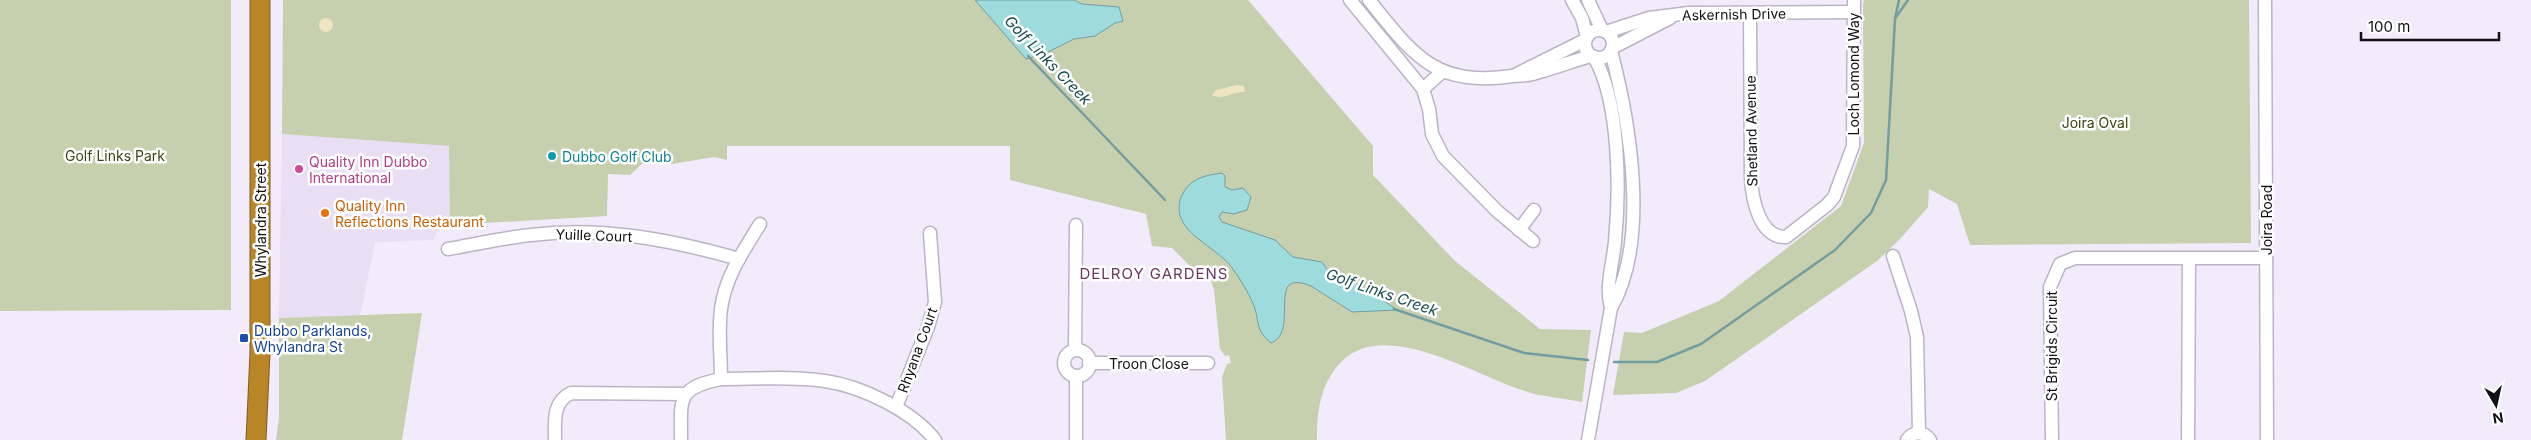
<svg xmlns="http://www.w3.org/2000/svg" width="2531" height="440" font-family="Inter,sans-serif">
	<style>
		.built { fill: #e9def4 }
		.green { fill: #c6cfae }
		.sand { fill: #efe5c0 }
		.water { fill: #9ddbdd; stroke: #739ea1 }
		.lines { fill: none; stroke-linecap: round; stroke-linejoin: round }
		.stream { stroke: #739ea1; stroke-width: 2.5 }
		.minor-casing { stroke: #bcb4c4; stroke-width: 15 }
		.highway-casing { stroke: #7e5c20; stroke-width: 21 }
		.minor { stroke: #fff; stroke-width: 12 }
		.highway { stroke: #b88627; stroke-width: 19 }
		.culture-dot { fill: #0f9aa8; stroke: #fff; stroke-width: 2 }
		.hotel-dot { fill: #d1479c; stroke: #fff; stroke-width: 2 }
		.food-dot { fill: #e8710a; stroke: #fff; stroke-width: 2 }
		.transit-dot { fill: #1a4fb4; stroke: #fff; stroke-width: 2 }
		.labels { text-anchor: middle; dominant-baseline: central; stroke-width: 5; stroke-linejoin: round; paint-order: stroke }
		.street-label { font-size: 14px; fill: #120f14; stroke: #fff }
		.park-label { font-size: 14px; fill: #3a430f; stroke: #fff }
		.culture-label { font-size: 14px; fill: #0d838f; stroke: #fff; text-anchor: start }
		.hotel-label { font-size: 14px; fill: #b23c85; stroke: #fff; text-anchor: start }
		.food-label { font-size: 14px; fill: #c56008; stroke: #fff; text-anchor: start }
		.transit-label { font-size: 14px; fill: #164399; stroke: #fff; text-anchor: start }
		.water-label { font-size: 15px; font-style: italic; fill: #164c4e; stroke: #fff }
		.neighbourhood-label { font-size: 15px; letter-spacing: 1px; fill: #6c3664; stroke: #fff }
	</style>
	<rect width="100%" height="100%" fill="#f3ebfc"/>
	<polygon class="built" points="282,134 449,146 450,225 438,230 433,240 375,242 360,316 279,318"/>
	<g class="green">
		<polygon points="0,0 231,0 231,310 0,311"/>
		<path d="M283,0H1248L1373,146V175L1455,261L1540,329L1591,330L1582,402C1563,398 1541,397 1522,390C1474,375 1385,317 1341,362C1320,384 1317,411 1317,440H1226L1222,377L1227,364L1231,363L1229,355L1225,356L1220,349L1214,290L1210,277L1200,270L1192,268L1172,248L1152,246L1146,214L1010,180V146H727V160L714,157L672,164H642L630,175L608,174L607,216L450,225L449,146L282,134Z"/>
		<polygon points="1864,0 2249,0 2251,243 1970,245 1957,204 1929,189 1928,207 1900,239 1877,261 1705,381 1676,393 1613,395 1624,332 1642,333 1719,301 1841,206 1864,143 1863,5"/>
		<polygon points="422,313 402,440 276,440 279,418 279,318"/>
	</g>
	<g class="sand">
		<circle cx="326" cy="25" r="7"/>
		<path d="M1237,85L1244,86L1245,92C1233,91 1223,101 1212,95L1216,90Z"/>
	</g>
	<g class="water">
		<polygon points="975,0 1074,0 1082,4 1119,7 1123,21 1115,23 1095,36 1074,39 1046,53 1026,59"/>
		<path d="M1222,173L1225,176V187L1232,190L1243,188L1251,197L1247,210L1234,214L1222,212L1219,217L1222,222L1275,240L1293,257L1322,262L1328,271L1361,285L1397,310L1352,312L1311,286C1264,267 1301,331 1271,343C1255,330 1260,323 1254,306C1249,294 1241,280 1233,269C1217,245 1164,230 1183,193C1192,178 1206,175 1222,173Z"/>
	</g>
	<g class="lines">
		<g class="stream">
			<polyline points="1896,17 1908,0"/>
			<polyline points="1028,56 1165,200"/>
			<polyline points="1394,309 1524,353 1588,360"/>
			<polyline points="1614,362 1657,362 1701,344 1835,250 1871,213 1886,180 1895,19 1899,0"/>
		</g>
		<defs>
			<g id="minor">
				<polyline points="1350,0 1423,89 1429,109 1432,134 1443,156 1497,211 1533,241"/>
				<path d="M1369,0C1414,56 1435,87 1513,76C1521,75 1529,76 1536,73C1555,68 1572,61 1591,56"/>
				<polyline points="1572,0 1582,18 1587,37"/>
				<polyline points="1588,0 1602,30"/>
				<polyline points="2265,0 2267,440"/>
				<path d="M1750,13L1751,178C1752,198 1759,238 1786,237L1827,205L1834,197L1853,146L1854,0"/>
				<circle cx="1599" cy="44" r="14"/>
				<polyline points="1606,32 1649,18 1689,13 1853,12"/>
				<polyline points="1612,48 1670,18"/>
				<path d="M1594,57C1620,101 1620,191 1615,241C1613,265 1605,285 1611,308"/>
				<polyline points="1515,75 1585,40"/>
				<polyline points="1423,89 1443,71"/>
				<polyline points="1519,230 1534,210"/>
				<path d="M448,249C476,244 503,238 531,235C601,226 672,240 739,259"/>
				<polyline points="1893,256 1911,311 1917,337 1919,433"/>
				<polyline points="1075,350 1076,225"/>
				<circle cx="1077" cy="363" r="13"/>
				<polyline points="1089,363 1208,363"/>
				<polyline points="1076,376 1076,440"/>
				<path d="M721,379C721,356 718,331 721,309C725,277 744,250 760,224"/>
				<polyline points="896,407 928,327 935,302 930,233"/>
				<path d="M555,440C555,422 552,402 571,393L685,394"/>
				<path d="M681,440C681,399 676,388 721,379C755,379 792,376 825,381C861,386 913,411 935,440"/>
				<path d="M1588,440L1611,308C1650,241 1630,123 1611,51"/>
				<path d="M1907,440C1913,431 1924,431 1930,440"/>
				<polyline points="2052,440 2050,287 2060,264 2075,258 2266,258"/>
				<polyline points="2188,440 2189,259"/>
			</g>
			<polyline id="highway" points="256,440 260,353 260,0"/>
		</defs>
		<use href="#minor" class="minor-casing"/>
		<use href="#highway" class="highway-casing"/>
		<use href="#minor" class="minor"/>
		<use href="#highway" class="highway"/>
	</g>
	<circle class="culture-dot" cx="552" cy="156" r="5"/>
	<circle class="hotel-dot" cx="299" cy="169" r="5"/>
	<circle class="food-dot" cx="325" cy="213" r="5"/>
	<rect class="transit-dot" x="239" y="333" width="10" height="10" rx="2.5"/>
	<g class="labels">
		<g class="street-label">
			<text transform="translate(1734 14) rotate(-1)">Askernish Drive</text>
			<text transform="translate(1853 74) rotate(-90)">Loch Lomond Way</text>
			<text transform="translate(1751 131) rotate(-91)">Shetland Avenue</text>
			<text transform="translate(260 220) rotate(-90)">Whylandra Street</text>
			<text transform="translate(2266 220) rotate(-90)">Joira Road</text>
			<text transform="translate(594 235) rotate(2)">Yuille Court</text>
			<text transform="translate(2051 346) rotate(-90)">St Brigids Circuit</text>
			<text transform="translate(917 350) rotate(-70)">Rhyana Court</text>
			<text x="1149" y="363">Troon Close</text>
		</g>
		<g class="park-label">
			<text x="2095" y="122">Joira Oval</text>
			<text x="115" y="155">Golf Links Park</text>
		</g>
		<g class="culture-label">
			<text x="562" y="156">Dubbo Golf Club</text>
		</g>
		<g class="hotel-label">
			<text x="309" y="161">Quality Inn Dubbo<tspan x="309" dy="16">International</tspan></text>
		</g>
		<g class="food-label">
			<text x="335" y="205">Quality Inn<tspan x="335" dy="16">Reflections Restaurant</tspan></text>
		</g>
		<g class="transit-label">
			<text x="254" y="330">Dubbo Parklands,<tspan x="254" dy="16">Whylandra St</tspan></text>
		</g>
		<g class="water-label">
			<text transform="translate(1048 60) rotate(46)">Golf Links Creek</text>
			<text transform="translate(1382 292) rotate(19)">Golf Links Creek</text>
		</g>
		<g class="neighbourhood-label">
			<text x="1154" y="273">DELROY GARDENS</text>
		</g>
	</g>
	<g transform="translate(2496 405) rotate(171)" stroke="#ffffff" stroke-width="4" paint-order="stroke">
	<path d="M0-4L9 19L0 12L-9 19Z" fill="#120f14"/>
	<text y="-8" font-size="14" font-weight="bold" text-anchor="middle" fill="#120f14">N</text>
	</g>
	<path d="M2361 32v8h138v-8" fill="none" stroke="#120f14" stroke-width="2.5"/>
	<text x="2368" y="32" font-size="15" fill="#120f14" stroke="#ffffff" stroke-width="4" paint-order="stroke">100 m</text>
</svg>
